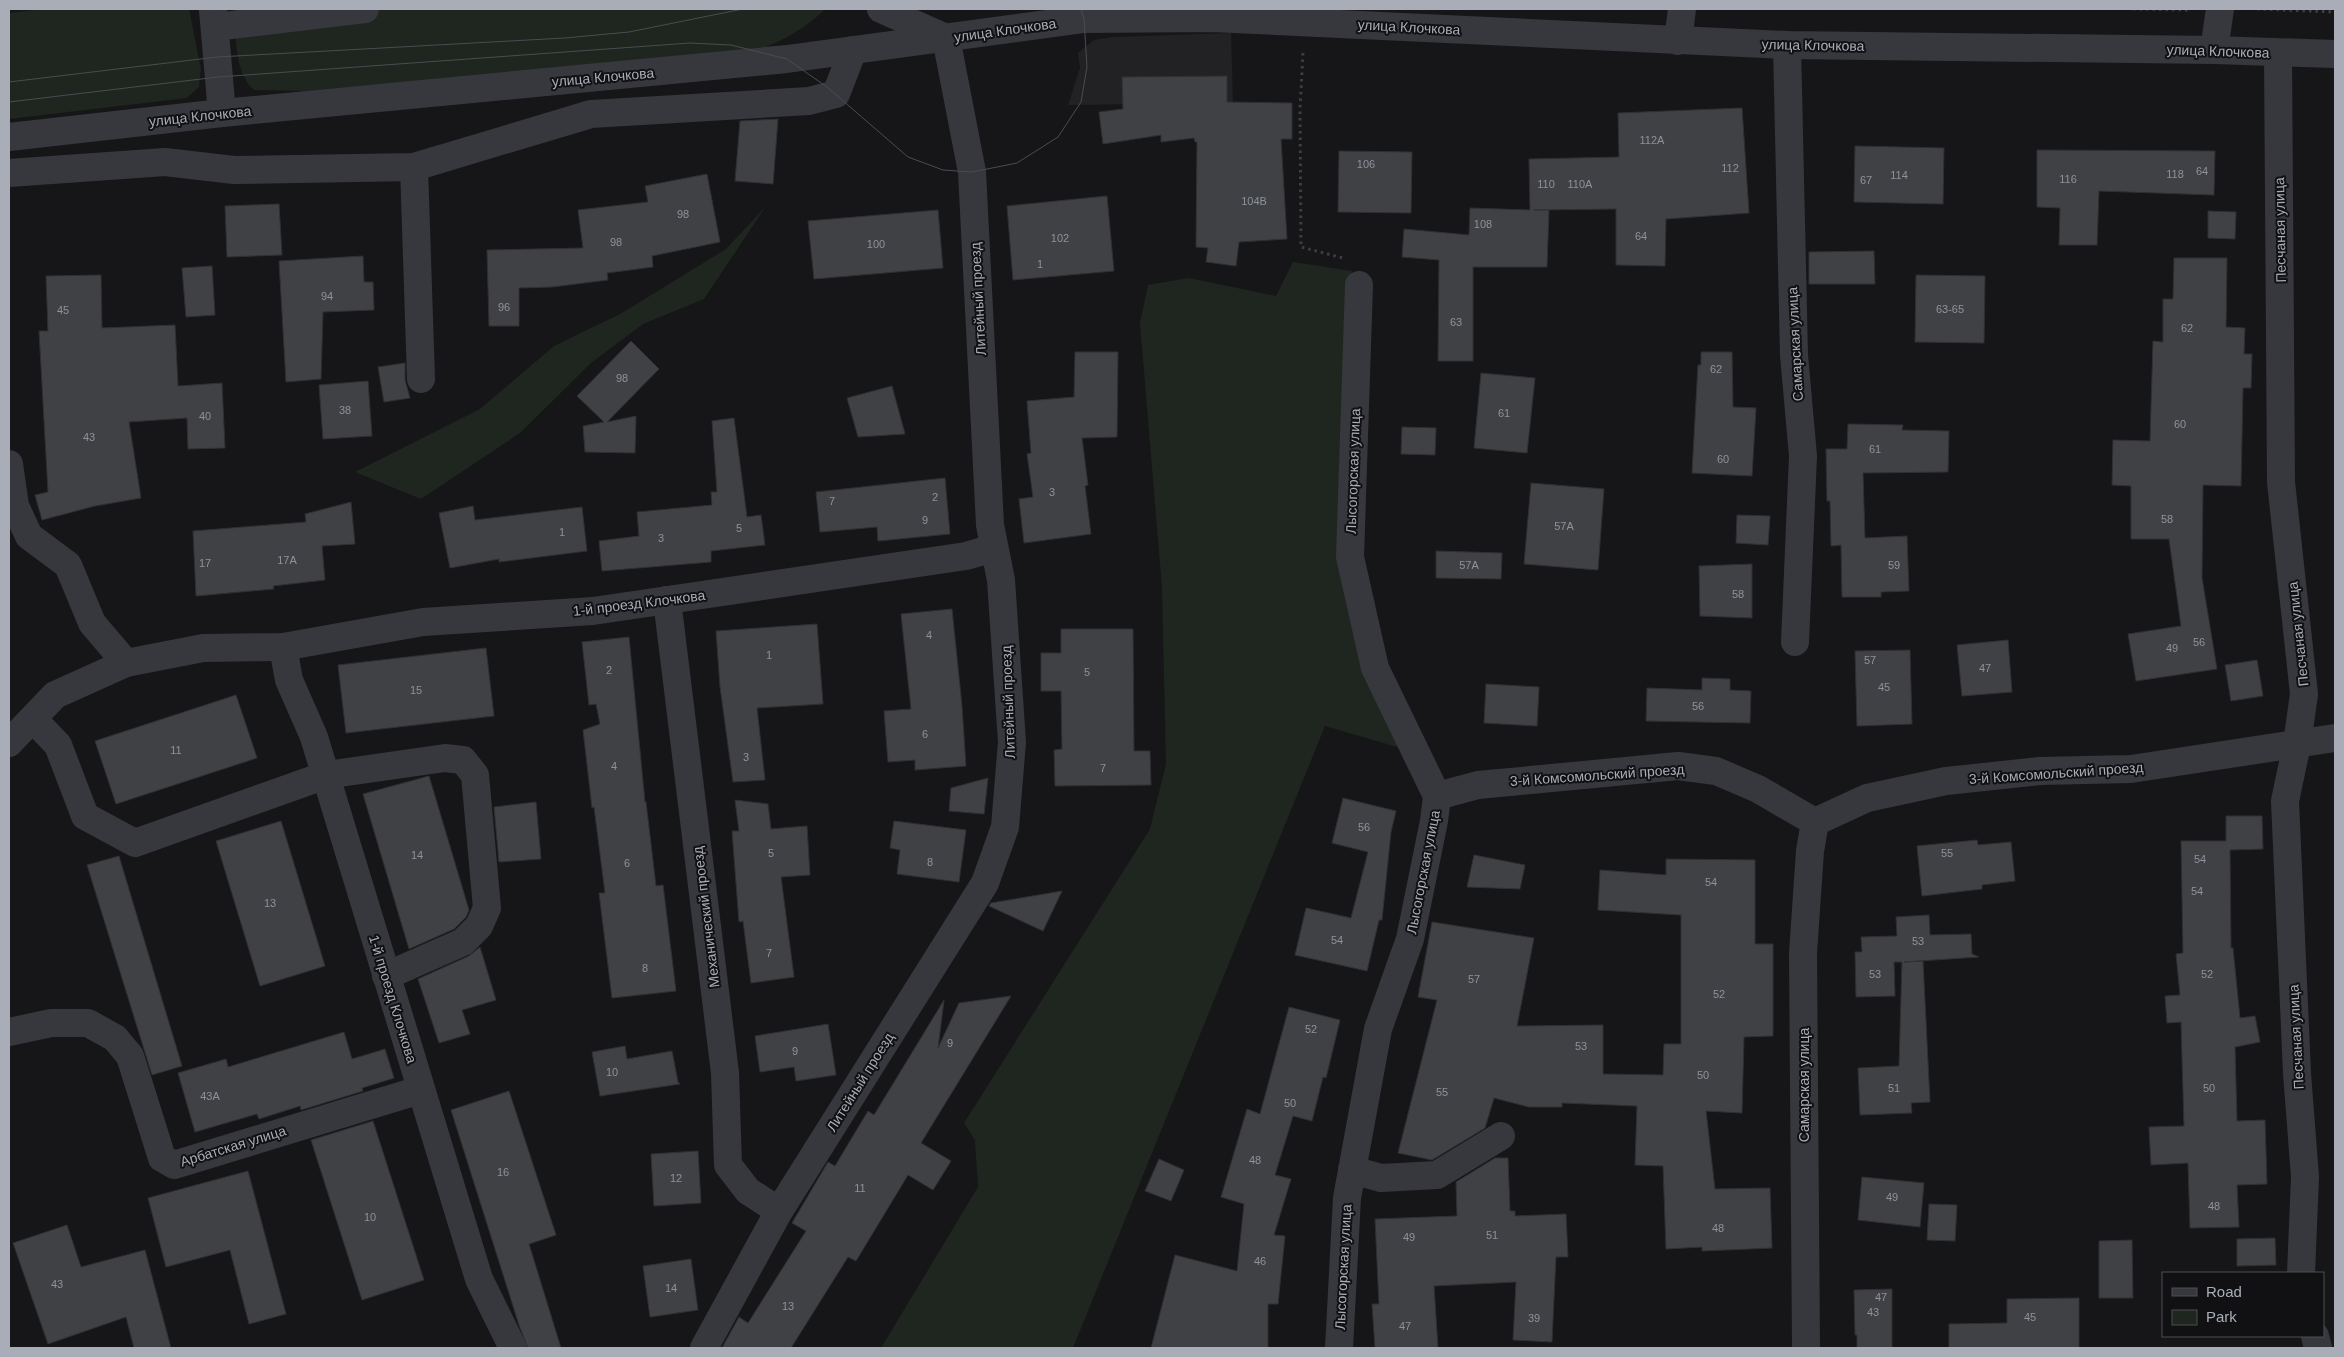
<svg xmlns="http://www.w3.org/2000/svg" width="2344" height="1357" font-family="Arial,sans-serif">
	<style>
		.built { fill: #222225 }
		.green { fill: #1e261f }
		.building { fill: #404145; stroke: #303034 }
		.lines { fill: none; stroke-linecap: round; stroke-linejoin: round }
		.path { stroke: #3d3f44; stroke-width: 3; stroke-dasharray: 2.5 4; stroke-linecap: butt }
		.minor { stroke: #37383d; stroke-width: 28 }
		.tram { stroke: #4a4c52; stroke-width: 1 }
		.labels { text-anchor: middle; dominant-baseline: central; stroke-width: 4; stroke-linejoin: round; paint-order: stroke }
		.number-label { font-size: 11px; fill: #8e929b }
		.street-label { font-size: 14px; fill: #a8adb8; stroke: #111113 }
	</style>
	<rect width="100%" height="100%" fill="#161618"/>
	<polygon class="built" points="1231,33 1233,103 1068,105 1080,68 1078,53 1094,40 1113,37"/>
	<g class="green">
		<polygon points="45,9 189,9 201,69 199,87 187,98 9,119 9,13"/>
		<path d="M234,9H825C804,31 776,44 747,54L305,91L254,90C233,71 237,36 234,9Z"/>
		<polygon points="766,206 704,299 643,324 591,363 520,433 421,499 355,472 480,409 554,346 622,313 726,249"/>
		<polygon points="1293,262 1352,271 1343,554 1404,749 1325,726 1073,1348 881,1348 978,1187 975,1140 964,1123 1150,829 1166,764 1162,588 1140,323 1148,285 1189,278 1276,296"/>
	</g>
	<g class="building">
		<polygon points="1227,76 1227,102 1292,103 1292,139 1281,139 1287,239 1239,242 1236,266 1206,262 1208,248 1196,247 1197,142 1195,142 1194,138 1161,142 1161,135 1103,144 1099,112 1123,109 1122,77"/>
		<polygon points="1742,108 1749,213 1666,219 1665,266 1616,265 1616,209 1534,210 1549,210 1547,267 1473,267 1473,361 1438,361 1439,260 1402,257 1404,229 1469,235 1470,208 1530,210 1529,159 1619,157 1618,113"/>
		<polygon points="778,119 773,184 735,181 740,121"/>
		<polygon points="1855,146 1944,148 1943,204 1854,202"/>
		<polygon points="2037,150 2215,151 2214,195 2099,191 2097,245 2059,245 2060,208 2037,207"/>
		<polygon points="1339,151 1412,152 1411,213 1338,212"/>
		<polygon points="707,174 720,242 652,256 653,267 607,273 608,280 552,287 519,288 519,326 489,326 487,250 583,248 578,210 648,202 645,186"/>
		<polygon points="1107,196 1114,271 1013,280 1007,206"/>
		<polygon points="279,204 282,255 227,257 225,206"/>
		<polygon points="938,210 943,268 814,279 808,221"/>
		<polygon points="2208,211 2236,212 2235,239 2208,238"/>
		<polygon points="1874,251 1875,284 1809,284 1809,252"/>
		<polygon points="363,256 364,282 373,282 374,310 323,312 321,379 286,382 279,261"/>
		<polygon points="2174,258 2227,258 2226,327 2245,328 2244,354 2252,354 2251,388 2243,388 2241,486 2203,485 2202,578 2217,669 2136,681 2128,634 2181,626 2169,539 2131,539 2131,486 2112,485 2113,440 2150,441 2153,341 2163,342 2163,299 2173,299"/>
		<polygon points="212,266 215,315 186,317 182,268"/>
		<polygon points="101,275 102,328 175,325 178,386 222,383 225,448 188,449 187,418 129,422 141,498 95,506 42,520 35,495 48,492 39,331 48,331 46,276"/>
		<polygon points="1916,275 1985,276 1984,343 1915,342"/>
		<polygon points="631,341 659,369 607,422 636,416 635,453 585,452 583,426 604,422 577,396"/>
		<polygon points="1075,352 1118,352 1117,437 1082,438 1088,485 1085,486 1091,534 1024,543 1019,499 1033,497 1027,454 1031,453 1027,401 1074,397"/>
		<polygon points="1701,352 1732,352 1733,407 1756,408 1752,476 1692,473 1698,365 1701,365"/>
		<polygon points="405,363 405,380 410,398 384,402 378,367"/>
		<polygon points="1481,373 1535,378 1527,453 1474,448"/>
		<polygon points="368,381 372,436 323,439 319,385"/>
		<polygon points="892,386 905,434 858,437 847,398"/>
		<polygon points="734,418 747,517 761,515 765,545 711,551 711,562 602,571 599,541 639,536 637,512 712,505 711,492 717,492 712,421"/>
		<polygon points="1848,424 1903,425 1902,430 1949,431 1948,472 1863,473 1865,538 1907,536 1909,591 1881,592 1881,597 1842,597 1841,545 1831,546 1830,501 1827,501 1826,449 1847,449"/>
		<polygon points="1402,427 1436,428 1435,455 1401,454"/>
		<polygon points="945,478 950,534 878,541 877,527 820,532 816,492"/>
		<polygon points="1531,483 1604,489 1598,570 1524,564"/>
		<polygon points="351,502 355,544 322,546 325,580 273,586 274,589 196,596 193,531 306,522 305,514"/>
		<polygon points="473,506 475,520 582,507 587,551 499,562 499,559 450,568 439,513"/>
		<polygon points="1737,515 1770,516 1768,545 1736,543"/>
		<polygon points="1436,551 1502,553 1501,579 1436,578"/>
		<polygon points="1752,564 1752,618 1700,616 1699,566"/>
		<polygon points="952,609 962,706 966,766 915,770 915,760 888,762 884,711 911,709 901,614"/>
		<polygon points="817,624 823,704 757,708 765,780 733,782 720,687 716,631"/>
		<polygon points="1061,629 1133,629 1134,751 1150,751 1151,785 1055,786 1054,750 1062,749 1061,691 1041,691 1041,653 1061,653"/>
		<polygon points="629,637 645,802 646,802 656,886 663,885 676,991 612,998 599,893 605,893 594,807 592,808 583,730 600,724 596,704 589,705 582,642"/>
		<polygon points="2008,640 2012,692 1962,696 1957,645"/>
		<polygon points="486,648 494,716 346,733 338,665"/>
		<polygon points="1910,650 1912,724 1857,726 1855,651"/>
		<polygon points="2257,660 2263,696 2231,701 2225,665"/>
		<polygon points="1702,678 1730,679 1730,690 1751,691 1750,723 1646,721 1647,688 1702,690"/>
		<polygon points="1486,684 1539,687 1537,726 1484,723"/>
		<polygon points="236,695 257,758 116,804 95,741"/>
		<polygon points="429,776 469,910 466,917 454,929 409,949 363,794"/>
		<polygon points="988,778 984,814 949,811 951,788"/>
		<polygon points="1343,798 1396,811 1391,832 1382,920 1379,920 1367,971 1295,955 1306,908 1351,918 1368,852 1332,843"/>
		<polygon points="735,800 768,804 771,829 807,826 810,875 781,877 794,977 751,983 743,921 739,922 732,831 739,831"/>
		<polygon points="536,802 541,859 499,862 494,807"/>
		<polygon points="2226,816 2262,816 2263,849 2230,850 2231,948 2233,948 2240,1018 2255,1016 2260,1042 2235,1047 2237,1121 2265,1120 2267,1184 2237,1185 2239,1227 2190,1228 2188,1163 2151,1165 2149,1127 2184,1126 2181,1022 2167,1023 2165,996 2180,995 2176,954 2183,953 2181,841 2226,841"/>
		<polygon points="281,821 325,966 260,986 216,841"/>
		<polygon points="894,821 966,830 959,882 897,874 900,850 890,848"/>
		<polygon points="1977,840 1978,845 2011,842 2015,881 1982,885 1982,889 1922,896 1917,846"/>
		<polygon points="1474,855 1525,865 1520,889 1467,887"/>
		<polygon points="119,856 182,1066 152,1075 87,865"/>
		<polygon points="1666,859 1755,860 1755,944 1773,944 1773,1036 1744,1037 1742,1113 1706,1111 1715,1189 1770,1188 1772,1248 1702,1251 1702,1247 1666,1249 1663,1166 1635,1165 1637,1106 1562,1103 1562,1107 1529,1107 1494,1098 1485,1128 1432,1160 1398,1153 1437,1000 1418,997 1432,922 1534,938 1517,1026 1603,1025 1603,1074 1663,1075 1664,1044 1681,1044 1681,915 1598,910 1600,870 1666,875"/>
		<polygon points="1062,891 1043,931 989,906 991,903"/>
		<polygon points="1929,915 1930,935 1971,934 1972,954 1979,957 1904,962 1923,961 1930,1102 1911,1103 1912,1113 1860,1115 1858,1068 1899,1066 1902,962 1894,962 1895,996 1856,997 1855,952 1862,952 1861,937 1897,936 1896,917"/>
		<polygon points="480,947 496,1000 462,1010 470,1034 439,1043 418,979 469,956"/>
		<polygon points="1011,996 921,1143 951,1161 933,1190 908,1175 856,1261 848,1257 791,1348 722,1348 739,1317 748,1323 806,1231 792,1223 828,1162 835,1166 868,1111 874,1115 944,1000 938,1048 959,1003"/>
		<polygon points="1289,1007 1340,1020 1326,1078 1323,1077 1312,1121 1293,1116 1275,1175 1291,1179 1274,1235 1285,1236 1278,1304 1268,1304 1268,1348 1151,1348 1175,1255 1237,1271 1244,1204 1221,1197 1247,1109 1260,1114"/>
		<polygon points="828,1024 836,1075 796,1081 794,1067 760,1072 755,1036"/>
		<polygon points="344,1032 352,1059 385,1049 394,1078 362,1088 363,1091 301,1110 300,1106 259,1119 257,1114 195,1132 178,1073 226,1059 228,1067"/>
		<polygon points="625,1046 627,1059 672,1051 678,1082 680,1084 600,1096 592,1052"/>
		<polygon points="509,1091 556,1235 529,1244 561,1348 528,1348 519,1325 451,1110"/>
		<polygon points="373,1121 424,1280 362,1300 311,1140"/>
		<polygon points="698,1151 701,1203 654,1206 651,1154"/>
		<polygon points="1495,1158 1508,1158 1510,1211 1515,1211 1515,1216 1566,1214 1568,1257 1556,1257 1552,1342 1513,1340 1516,1282 1434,1286 1438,1348 1375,1348 1372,1304 1379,1304 1375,1219 1457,1216 1456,1182"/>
		<polygon points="1159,1159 1184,1170 1171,1201 1145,1191"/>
		<polygon points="248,1171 286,1314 249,1324 230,1250 166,1267 148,1198"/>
		<polygon points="1862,1177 1924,1183 1920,1227 1858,1220"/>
		<polygon points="1929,1204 1957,1205 1955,1241 1927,1240"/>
		<polygon points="67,1225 81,1267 145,1250 171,1348 134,1348 126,1317 48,1344 13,1243"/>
		<polygon points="2275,1238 2276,1265 2237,1266 2237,1239"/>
		<polygon points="2132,1240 2133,1298 2099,1298 2099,1241"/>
		<polygon points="691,1259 698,1310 650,1317 643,1266"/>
		<polygon points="1892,1289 1892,1348 1857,1348 1857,1335 1855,1335 1854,1290"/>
		<polygon points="2079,1298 2079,1348 1949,1348 1949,1324 2007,1323 2007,1299"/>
	</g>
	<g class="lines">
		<g class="path">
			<polyline points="2133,9 2188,10"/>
			<polyline points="2257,9 2335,12"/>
			<polyline points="1303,53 1300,109 1301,247 1343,258"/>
		</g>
		<g class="minor">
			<polyline points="881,9 946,38"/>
			<polyline points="213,10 222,113"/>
			<polyline points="215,27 365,9"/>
			<polyline points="1678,41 1682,9"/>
			<polyline points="1787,45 1794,355 1803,456 1795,642"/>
			<polyline points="2214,50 2220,9"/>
			<polyline points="2278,54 2281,482 2304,694 2297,744 2285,801 2297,1073 2305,1177 2301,1273"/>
			<polyline points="9,137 222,113 787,59 1084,19 1212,18 1787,45 2214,50 2335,54"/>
			<polyline points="414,167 421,379"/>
			<polyline points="9,173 165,162 234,170 414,167 591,114 809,101 836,94 853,50"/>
			<polyline points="9,464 15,506 29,536 68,565 92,623 126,663"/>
			<polyline points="667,600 725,1073 728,1165 748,1191 779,1211"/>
			<polyline points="283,647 289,680 314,737 479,1279 513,1348"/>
			<polyline points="33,719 58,745 85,816 135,843 326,775 445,758 463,760 475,775 487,908 479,926 463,942 386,976"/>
			<polyline points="9,743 55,695 126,663 203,648 283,647 423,622 593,611 966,556 994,548"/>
			<polyline points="1437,796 1478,785 1678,766 1716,771 1758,789 1815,822 1867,798 1946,781 2040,771 2131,769 2335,738"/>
			<polyline points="9,1032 51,1023 88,1023 115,1038 130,1056 162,1158 174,1165 420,1090"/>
			<polyline points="1352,1170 1381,1178 1437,1175 1501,1136"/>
			<polyline points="2315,1336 2318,1348"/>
			<polyline points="704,1348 779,1211 985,883 1005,827 1012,742 1001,580 990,525 972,172 946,38"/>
			<polyline points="1339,1348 1347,1198 1378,1029 1410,939 1434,821 1437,796 1375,668 1350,557 1359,285"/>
			<polyline points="1806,1348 1803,953 1810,851 1815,822"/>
		</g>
		<g class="tram">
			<polyline points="9,82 217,57 565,38 629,32 743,9"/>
			<polyline points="9,102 218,77 690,43 731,45 787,59 827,87 908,157 943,170 972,172 1017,163 1058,137 1081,102 1087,67 1084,19 1081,9"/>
		</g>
	</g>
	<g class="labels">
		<g class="number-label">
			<text x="1652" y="140">112А</text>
			<text x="1366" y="164">106</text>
			<text x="1730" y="168">112</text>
			<text x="2202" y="171">64</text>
			<text x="2175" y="174">118</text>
			<text x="1899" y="175">114</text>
			<text x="2068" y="179">116</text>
			<text x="1866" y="180">67</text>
			<text x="1546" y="184">110</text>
			<text x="1580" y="184">110А</text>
			<text x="1254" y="201">104В</text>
			<text x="683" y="214">98</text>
			<text x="1483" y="224">108</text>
			<text x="1641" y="236">64</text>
			<text x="1060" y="238">102</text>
			<text x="616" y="242">98</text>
			<text x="876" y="244">100</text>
			<text x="1040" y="264">1</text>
			<text x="327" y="296">94</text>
			<text x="504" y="307">96</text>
			<text x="1950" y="309">63-65</text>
			<text x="63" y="310">45</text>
			<text x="1456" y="322">63</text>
			<text x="2187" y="328">62</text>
			<text x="1716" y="369">62</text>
			<text x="622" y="378">98</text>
			<text x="345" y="410">38</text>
			<text x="1504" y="413">61</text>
			<text x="205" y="416">40</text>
			<text x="2180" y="424">60</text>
			<text x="89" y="437">43</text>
			<text x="1875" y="449">61</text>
			<text x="1723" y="459">60</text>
			<text x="1052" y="492">3</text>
			<text x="935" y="497">2</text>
			<text x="832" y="501">7</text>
			<text x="2167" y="519">58</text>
			<text x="925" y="520">9</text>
			<text x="1564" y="526">57А</text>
			<text x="739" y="528">5</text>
			<text x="562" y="532">1</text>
			<text x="661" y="538">3</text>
			<text x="287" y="560">17А</text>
			<text x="205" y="563">17</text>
			<text x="1469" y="565">57А</text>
			<text x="1894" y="565">59</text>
			<text x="1738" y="594">58</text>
			<text x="929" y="635">4</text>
			<text x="2199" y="642">56</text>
			<text x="2172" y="648">49</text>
			<text x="769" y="655">1</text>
			<text x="1870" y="660">57</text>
			<text x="1985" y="668">47</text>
			<text x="609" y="670">2</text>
			<text x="1087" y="672">5</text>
			<text x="1884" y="687">45</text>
			<text x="416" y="690">15</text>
			<text x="1698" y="706">56</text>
			<text x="925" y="734">6</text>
			<text x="176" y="750">11</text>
			<text x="746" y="757">3</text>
			<text x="614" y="766">4</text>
			<text x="1103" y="768">7</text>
			<text x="1364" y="827">56</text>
			<text x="771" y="853">5</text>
			<text x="1947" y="853">55</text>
			<text x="417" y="855">14</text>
			<text x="2200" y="859">54</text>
			<text x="930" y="862">8</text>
			<text x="627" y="863">6</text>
			<text x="1711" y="882">54</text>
			<text x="2197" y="891">54</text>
			<text x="270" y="903">13</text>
			<text x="1337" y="940">54</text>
			<text x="1918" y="941">53</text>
			<text x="769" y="953">7</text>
			<text x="645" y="968">8</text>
			<text x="1875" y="974">53</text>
			<text x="2207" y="974">52</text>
			<text x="1474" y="979">57</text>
			<text x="1719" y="994">52</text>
			<text x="1311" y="1029">52</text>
			<text x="950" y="1043">9</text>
			<text x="1581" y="1046">53</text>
			<text x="795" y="1051">9</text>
			<text x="612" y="1072">10</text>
			<text x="1703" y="1075">50</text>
			<text x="1894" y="1088">51</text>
			<text x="2209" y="1088">50</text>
			<text x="1442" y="1092">55</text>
			<text x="210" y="1096">43А</text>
			<text x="1290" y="1103">50</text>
			<text x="1255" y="1160">48</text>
			<text x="503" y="1172">16</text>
			<text x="676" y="1178">12</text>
			<text x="860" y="1188">11</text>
			<text x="1892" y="1197">49</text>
			<text x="2214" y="1206">48</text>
			<text x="370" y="1217">10</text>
			<text x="1718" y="1228">48</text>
			<text x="1492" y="1235">51</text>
			<text x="1409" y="1237">49</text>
			<text x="1260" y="1261">46</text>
			<text x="57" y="1284">43</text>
			<text x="671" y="1288">14</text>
			<text x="1881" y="1297">47</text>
			<text x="788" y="1306">13</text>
			<text x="1873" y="1312">43</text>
			<text x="2030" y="1317">45</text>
			<text x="1534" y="1318">39</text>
			<text x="1405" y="1326">47</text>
		</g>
		<g class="street-label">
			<text transform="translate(1409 27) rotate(3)">улица Клочкова</text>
			<text transform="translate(1005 30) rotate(-8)">улица Клочкова</text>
			<text transform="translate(1813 45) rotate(1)">улица Клочкова</text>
			<text transform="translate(2218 51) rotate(2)">улица Клочкова</text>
			<text transform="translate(603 77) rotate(-5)">улица Клочкова</text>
			<text transform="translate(200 116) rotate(-6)">улица Клочкова</text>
			<text transform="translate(2280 230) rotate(-91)">Песчаная улица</text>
			<text transform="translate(978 299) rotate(-93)">Литейный проезд</text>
			<text transform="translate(1795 344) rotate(-93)">Самарская улица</text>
			<text transform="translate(1353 471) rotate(-88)">Лысогорская улица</text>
			<text transform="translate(639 603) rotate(-7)">1-й проезд Клочкова</text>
			<text transform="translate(2298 634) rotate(-96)">Песчаная улица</text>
			<text transform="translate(1008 702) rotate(-92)">Литейный проезд</text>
			<text transform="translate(2056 773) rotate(-4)">3-й Комсомольский проезд</text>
			<text transform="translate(1597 775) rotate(-4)">3-й Комсомольский проезд</text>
			<text transform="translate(1423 872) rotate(-79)">Лысогорская улица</text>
			<text transform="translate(706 917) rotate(-97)">Механический проезд</text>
			<text transform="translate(393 999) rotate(73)">1-й проезд Клочкова</text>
			<text transform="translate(2296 1037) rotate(-93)">Песчаная улица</text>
			<text transform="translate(860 1082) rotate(-58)">Литейный проезд</text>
			<text transform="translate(1804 1085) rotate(-90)">Самарская улица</text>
			<text transform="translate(233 1146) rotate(-17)">Арбатская улица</text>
			<text transform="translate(1343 1267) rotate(-87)">Лысогорская улица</text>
		</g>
	</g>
	<rect width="2344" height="1357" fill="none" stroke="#a8adb8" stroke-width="20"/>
	<rect x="2162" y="1272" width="162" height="65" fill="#111113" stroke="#4d4f55"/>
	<rect x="2172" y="1288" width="25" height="8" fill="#37383d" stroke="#4d4f55"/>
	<text x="2206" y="1297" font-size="15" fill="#a8adb8">Road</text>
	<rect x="2172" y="1310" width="25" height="15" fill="#1e261f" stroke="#4d4f55"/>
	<text x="2206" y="1322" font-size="15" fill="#a8adb8">Park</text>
</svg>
